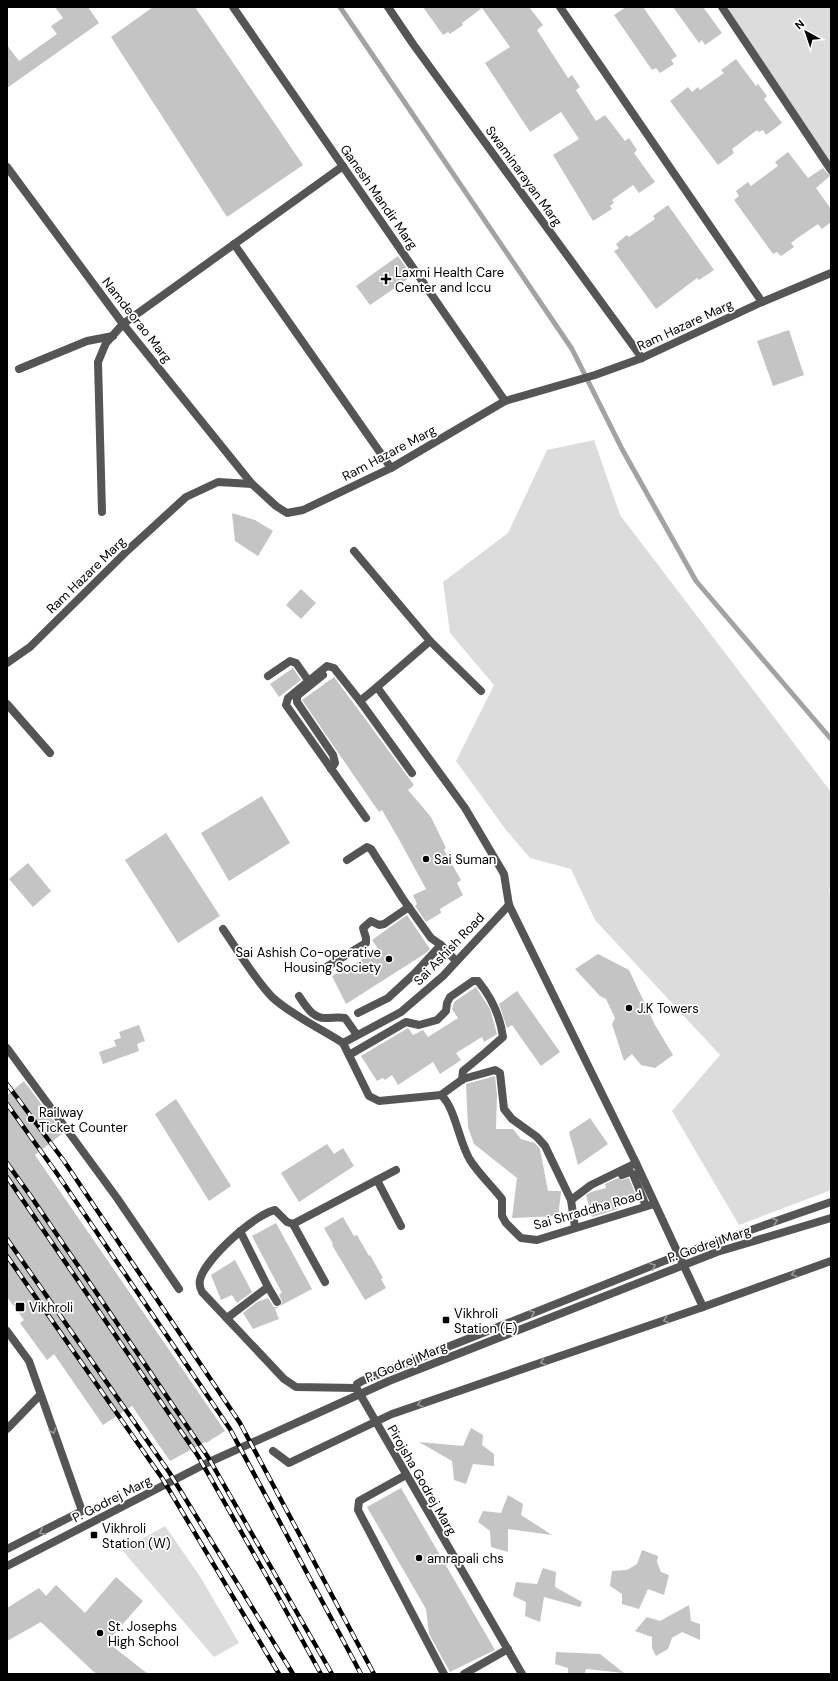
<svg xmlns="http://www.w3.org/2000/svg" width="838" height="1681" font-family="'DM Sans',sans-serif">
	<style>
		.green { fill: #dcdcdc }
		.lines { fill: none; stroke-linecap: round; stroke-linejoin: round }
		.stream { stroke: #a3a3a3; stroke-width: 5 }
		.building { fill: #c4c4c4 }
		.pedestrian { stroke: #555; stroke-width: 8 }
		.minor { stroke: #555; stroke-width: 8 }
		.tertiary { stroke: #555; stroke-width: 8 }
		.rail-casing { stroke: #000; stroke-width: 4.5 }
		.rail { stroke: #fff; stroke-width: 3; stroke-dasharray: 9; stroke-linecap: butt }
		.oneway { stroke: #999 }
		.poi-dot { fill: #000; stroke: #fff; stroke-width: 1.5 }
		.labels { text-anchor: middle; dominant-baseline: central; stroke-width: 3.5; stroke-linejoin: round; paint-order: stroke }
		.street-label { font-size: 13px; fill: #000; stroke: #fff }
		.poi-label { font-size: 13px; fill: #000; stroke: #fff; text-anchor: start }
	</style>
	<rect width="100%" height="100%" fill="#fff"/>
	<g class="green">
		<polygon points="725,7 831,7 831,165"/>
		<polygon points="594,440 620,515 831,792 831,884 829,892 831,892 831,1190 739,1225 672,1111 720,1055 595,920 571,869 530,858 506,830 456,761 494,685 450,633 443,582 508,533 547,450"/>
		<polygon points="165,1526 201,1578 239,1643 214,1657 122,1550"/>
	</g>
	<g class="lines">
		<polyline class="stream" points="340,7 572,349 622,449 696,581 831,739"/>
	</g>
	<g class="building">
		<polygon points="55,7 88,7 99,23 7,88 7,45 19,61 57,34 51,26 63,18"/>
		<polygon points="153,7 195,7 303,165 227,217 111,37"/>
		<polygon points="423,7 529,7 543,25 537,30 568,78 572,75 580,87 576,90 596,121 605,115 625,141 629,138 637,150 634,153 655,182 639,193 633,185 612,200 614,203 610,206 612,209 593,221 553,155 579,139 561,112 530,132 485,63 510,47 482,8 462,23 463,25 450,34 448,32 443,35"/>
		<polygon points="626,7 643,7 677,56 671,60 674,64 660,73 656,68 652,70 614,15"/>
		<polygon points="673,7 703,7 722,33 705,45 702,40 699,43"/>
		<polygon points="736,59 756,86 758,84 767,96 764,99 782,123 766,135 763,130 759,132 757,130 732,149 734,153 718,165 670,101 688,87 692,92 698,87 700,90 724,73 721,70"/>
		<polygon points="788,152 808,178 823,168 827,173 831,175 816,188 831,209 831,222 822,229 818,224 796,239 791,243 794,247 781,256 777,252 773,254 734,200 739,196 736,191 748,182 751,186 778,166 775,162"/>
		<polygon points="668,205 714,270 699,280 697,278 656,309 614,251 619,248 616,244 627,235 629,237 655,219 653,216"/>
		<polygon points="398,256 412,276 370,305 356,286"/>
		<polygon points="789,330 804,375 773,386 757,341"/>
		<polygon points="232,513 255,520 273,531 258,556 235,541"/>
		<polygon points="301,589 316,603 301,619 286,605"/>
		<polygon points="293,668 301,680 279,697 270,684"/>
		<polygon points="334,677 414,785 408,790 431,817 446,848 444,850 461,880 457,883 463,895 440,909 441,913 426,922 415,906 417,904 413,895 426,889 401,843 382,810 379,812 302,700"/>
		<polygon points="262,796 290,843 229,881 201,833"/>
		<polygon points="166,833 220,916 178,943 125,860"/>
		<polygon points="28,863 51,891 33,907 9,879"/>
		<polygon points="407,915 430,949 426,953 346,1004 332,976 379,950 372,940"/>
		<polygon points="598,954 629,970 655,1025 673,1055 655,1068 641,1065 632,1054 624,1061 612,1024 615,1018 606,999 600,996 575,969"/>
		<polygon points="476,987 490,1009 497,1034 484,1042 482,1037 456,1053 461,1060 440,1074 433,1062 398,1085 392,1075 385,1080 383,1078 377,1081 361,1056 408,1028 413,1035 423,1030 428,1037 458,1018 452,1009 454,1002"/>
		<polygon points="517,991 560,1052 541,1066 512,1025 507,1028 499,1004"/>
		<polygon points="139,1025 145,1041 137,1044 139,1051 103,1064 99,1052 116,1046 114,1040 121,1038 119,1032"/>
		<polygon points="495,1076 497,1095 496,1129 513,1129 521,1139 535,1143 540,1149 548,1191 561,1191 561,1193 558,1216 512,1218 517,1178 474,1144 468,1127 466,1084"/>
		<polygon points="24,1081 63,1133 35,1155 225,1431 206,1443 205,1442 170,1461 132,1406 103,1425 54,1354 47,1360 20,1323 24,1320 7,1297 7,1095"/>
		<polygon points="176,1099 231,1186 209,1201 155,1114"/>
		<polygon points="590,1118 608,1144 578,1165 569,1132"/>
		<polygon points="327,1144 334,1154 343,1148 354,1166 299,1202 281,1173"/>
		<polygon points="618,1178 621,1180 629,1178 637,1198 617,1206 618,1209 592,1217 586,1195 591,1192 606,1188 605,1184"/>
		<polygon points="343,1217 354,1236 357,1235 369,1256 370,1255 383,1278 381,1279 386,1288 365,1300 332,1245 333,1244 324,1228"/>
		<polygon points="276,1223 312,1289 280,1306 282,1302 279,1294 282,1293 252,1236"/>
		<polygon points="235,1260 252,1292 237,1303 232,1295 221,1300 211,1275"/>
		<polygon points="268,1298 274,1307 279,1307 275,1309 279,1319 253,1329 243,1313 257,1302"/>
		<polygon points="471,1428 483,1435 482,1445 494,1454 494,1466 473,1464 466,1484 454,1480 452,1461 419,1442 463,1446"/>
		<polygon points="401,1488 495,1650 450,1672 429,1634 426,1609 367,1507"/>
		<polygon points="508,1495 523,1504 521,1515 552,1535 508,1529 508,1552 491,1547 490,1531 478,1522 483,1511 501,1513"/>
		<polygon points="642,1550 658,1556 657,1562 661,1572 669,1575 664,1595 648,1589 639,1609 622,1604 622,1594 610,1586 612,1571 627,1570 637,1564"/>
		<polygon points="543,1568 556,1572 555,1587 582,1602 580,1607 544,1597 540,1622 525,1616 526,1602 513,1596 516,1582 537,1584"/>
		<polygon points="116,1577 143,1601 107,1642 148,1674 96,1674 41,1622 7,1641 7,1608 39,1588 46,1596 56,1585 85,1613"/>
		<polygon points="689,1605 691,1621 700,1624 700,1640 682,1632 672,1638 668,1649 656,1656 652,1648 652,1637 635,1631 647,1617 660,1621"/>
		<polygon points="556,1652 600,1654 624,1673 586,1669 585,1674 568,1674 568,1668 555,1664"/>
	</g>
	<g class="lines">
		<polyline class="pedestrian" points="273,1451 289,1463 375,1422"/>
		<g class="minor">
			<polyline points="388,7 413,44 642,358"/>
			<polyline points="560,7 762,302"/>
			<polyline points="722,7 831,170"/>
			<polyline points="7,167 123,324 252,484"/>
			<polyline points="234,244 391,468"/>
			<polyline points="19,369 87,341 113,336"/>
			<polyline points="102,512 98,362 106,343 123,324 343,166"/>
			<polyline points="354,551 430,641 377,687 465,808 504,874 509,905 636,1163 703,1307"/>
			<polyline points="430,641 481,691"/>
			<polyline points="7,663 30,647 128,550 186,497 218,482 252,484 276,506 287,513 303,510 391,468 505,401"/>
			<polyline points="323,675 297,696 297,702 333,755 335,763 331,769"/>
			<polyline points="268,676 290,661 296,663 308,680"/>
			<polyline points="360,701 412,773"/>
			<polyline points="7,704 50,753"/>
			<polyline points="366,818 286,705 288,698 327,666 334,668 360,701 377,687"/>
			<polyline points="347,860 367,847 371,849 403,899 431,938 441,945"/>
			<path d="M223,929C239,952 253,977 272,997C290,1014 321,1029 343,1043"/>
			<polyline points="328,966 366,943 366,938 363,928 371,921 379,925 384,924 409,907"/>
			<path d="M299,996C305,1005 313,1019 326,1018C333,1018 338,1017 345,1018L357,1035"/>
			<polyline points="358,1013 388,998 414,974 441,945 456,961"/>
			<path d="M343,1043L369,1096L379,1101L441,1095C455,1107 459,1142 470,1160C479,1174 492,1186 502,1199V1216L506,1223L521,1238L537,1240L654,1204"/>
			<polyline points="343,1043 401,1012 443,976 509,905"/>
			<polyline points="7,1048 117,1198 179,1289"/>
			<path d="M349,1055L406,1022L419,1025L437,1020L446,1011L447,1003L450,997L473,981H478C492,998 500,1015 503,1037L486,1052L463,1071L462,1080"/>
			<polyline points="441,1095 463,1079 495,1070 500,1073 504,1109 512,1119 537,1137 545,1146 571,1200 591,1185 636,1163"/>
			<polyline points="622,1175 630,1172 633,1174 646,1206"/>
			<polyline points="377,1180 401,1226"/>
			<polyline points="571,1200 575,1227"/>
			<polyline points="293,1224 325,1282"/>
			<polyline points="268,1287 277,1302"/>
			<polyline points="227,1318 268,1287 240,1231"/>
			<polyline points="7,1331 29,1361 82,1511 7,1549"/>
			<polyline points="356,1388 357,1384 362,1381 679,1255 831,1202"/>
			<path d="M356,1388L296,1387L284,1379L202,1292C200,1288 199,1284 200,1280C204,1260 255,1214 275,1210L287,1222L293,1224L396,1170"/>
			<polyline points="357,1389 522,1674"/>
			<polyline points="375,1422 392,1414 703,1307 831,1261"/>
			<polyline points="7,1429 40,1395"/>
			<polyline points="406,1475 359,1501 358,1510 444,1674"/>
			<polyline points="464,1674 508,1649"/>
		</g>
		<g class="tertiary">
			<polyline points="233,7 505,401 595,375 642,358 762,302 831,273"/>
			<polyline points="7,1566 207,1463 389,1381 717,1252 831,1218"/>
		</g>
		<defs>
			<g id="rail">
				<polyline points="7,1084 64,1161 240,1423 374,1674"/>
				<polyline points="7,1104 58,1175 230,1429 361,1674"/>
				<polyline points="7,1163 30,1195 208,1457 332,1674"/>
				<polyline points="7,1177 198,1456 275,1591 321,1674"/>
				<polyline points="7,1239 169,1472 293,1674"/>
				<polyline points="7,1256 162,1478 279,1674"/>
			</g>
		</defs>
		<use href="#rail" class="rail-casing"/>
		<use href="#rail" class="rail"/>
	</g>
	<defs><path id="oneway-chevron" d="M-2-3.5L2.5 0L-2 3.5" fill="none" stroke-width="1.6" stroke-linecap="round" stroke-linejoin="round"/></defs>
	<g class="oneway">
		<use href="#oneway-chevron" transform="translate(775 1221) rotate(-19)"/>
		<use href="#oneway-chevron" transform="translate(653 1266) rotate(-22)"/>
		<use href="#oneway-chevron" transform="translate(794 1274) rotate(160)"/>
		<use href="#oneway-chevron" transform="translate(532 1313) rotate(-22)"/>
		<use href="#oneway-chevron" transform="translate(666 1320) rotate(161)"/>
		<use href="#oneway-chevron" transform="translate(543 1362) rotate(161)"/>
		<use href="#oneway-chevron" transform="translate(420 1404) rotate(161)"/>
		<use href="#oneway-chevron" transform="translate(53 1431) rotate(70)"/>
		<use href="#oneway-chevron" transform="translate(42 1532) rotate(153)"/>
	</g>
	<g class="poi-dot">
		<path d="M384 273h4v4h4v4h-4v4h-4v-4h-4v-4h4z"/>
		<circle cx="426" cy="859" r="4"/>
		<circle cx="389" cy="959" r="4"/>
		<circle cx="629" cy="1008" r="4"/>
		<circle cx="31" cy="1119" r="4"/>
		<rect x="15" y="1302" width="10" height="10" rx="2"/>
		<rect x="442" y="1316" width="8" height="8" rx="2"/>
		<rect x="90" y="1531" width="8" height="8" rx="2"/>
		<circle cx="419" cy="1558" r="4"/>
		<circle cx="100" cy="1633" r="4"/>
	</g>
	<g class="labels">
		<g class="street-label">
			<text transform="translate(524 176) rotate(54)">Swaminarayan Marg</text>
			<text transform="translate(379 197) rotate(55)">Ganesh Mandir Marg</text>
			<text transform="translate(137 320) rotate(52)">Namdeorao Marg</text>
			<text transform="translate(685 325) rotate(-25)">Ram Hazare Marg</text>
			<text transform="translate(389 453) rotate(-28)">Ram Hazare Marg</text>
			<text transform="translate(86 575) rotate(-44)">Ram Hazare Marg</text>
			<text transform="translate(449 949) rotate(-46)">Sai Ashish Road</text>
			<text transform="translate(588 1210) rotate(-16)">Sai Shraddha Road</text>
			<text transform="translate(709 1244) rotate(-19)">P. Godrej Marg</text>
			<text transform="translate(406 1362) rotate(-22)">P. Godrej Marg</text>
			<text transform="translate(422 1480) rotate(60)">Pirojsha Godrej Marg</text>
			<text transform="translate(112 1499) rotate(-27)">P. Godrej Marg</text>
		</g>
		<g class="poi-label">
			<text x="395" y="272">Laxmi Health Care<tspan x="395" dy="15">Center and Iccu</tspan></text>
			<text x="434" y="859">Sai Suman</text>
			<text x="381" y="952" text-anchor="end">Sai Ashish Co-operative<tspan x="381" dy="15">Housing Society</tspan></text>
			<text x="637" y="1008">J.K Towers</text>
			<text x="39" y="1112">Railway<tspan x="39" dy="15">Ticket Counter</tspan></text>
			<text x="29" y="1307">Vikhroli</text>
			<text x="454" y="1313">Vikhroli<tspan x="454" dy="15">Station (E)</tspan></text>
			<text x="102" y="1528">Vikhroli<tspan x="102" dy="15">Station (W)</tspan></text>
			<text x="427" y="1558">amrapali chs</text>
			<text x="108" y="1626">St. Josephs<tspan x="108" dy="15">High School</tspan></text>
		</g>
	</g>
	<rect width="838" height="1681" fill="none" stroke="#000000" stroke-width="16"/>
	<g transform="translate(806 32) rotate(320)" stroke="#ffffff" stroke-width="3" paint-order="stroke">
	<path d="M0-3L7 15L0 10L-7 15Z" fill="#000000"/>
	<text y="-6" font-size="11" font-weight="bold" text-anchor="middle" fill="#000000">N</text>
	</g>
</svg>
